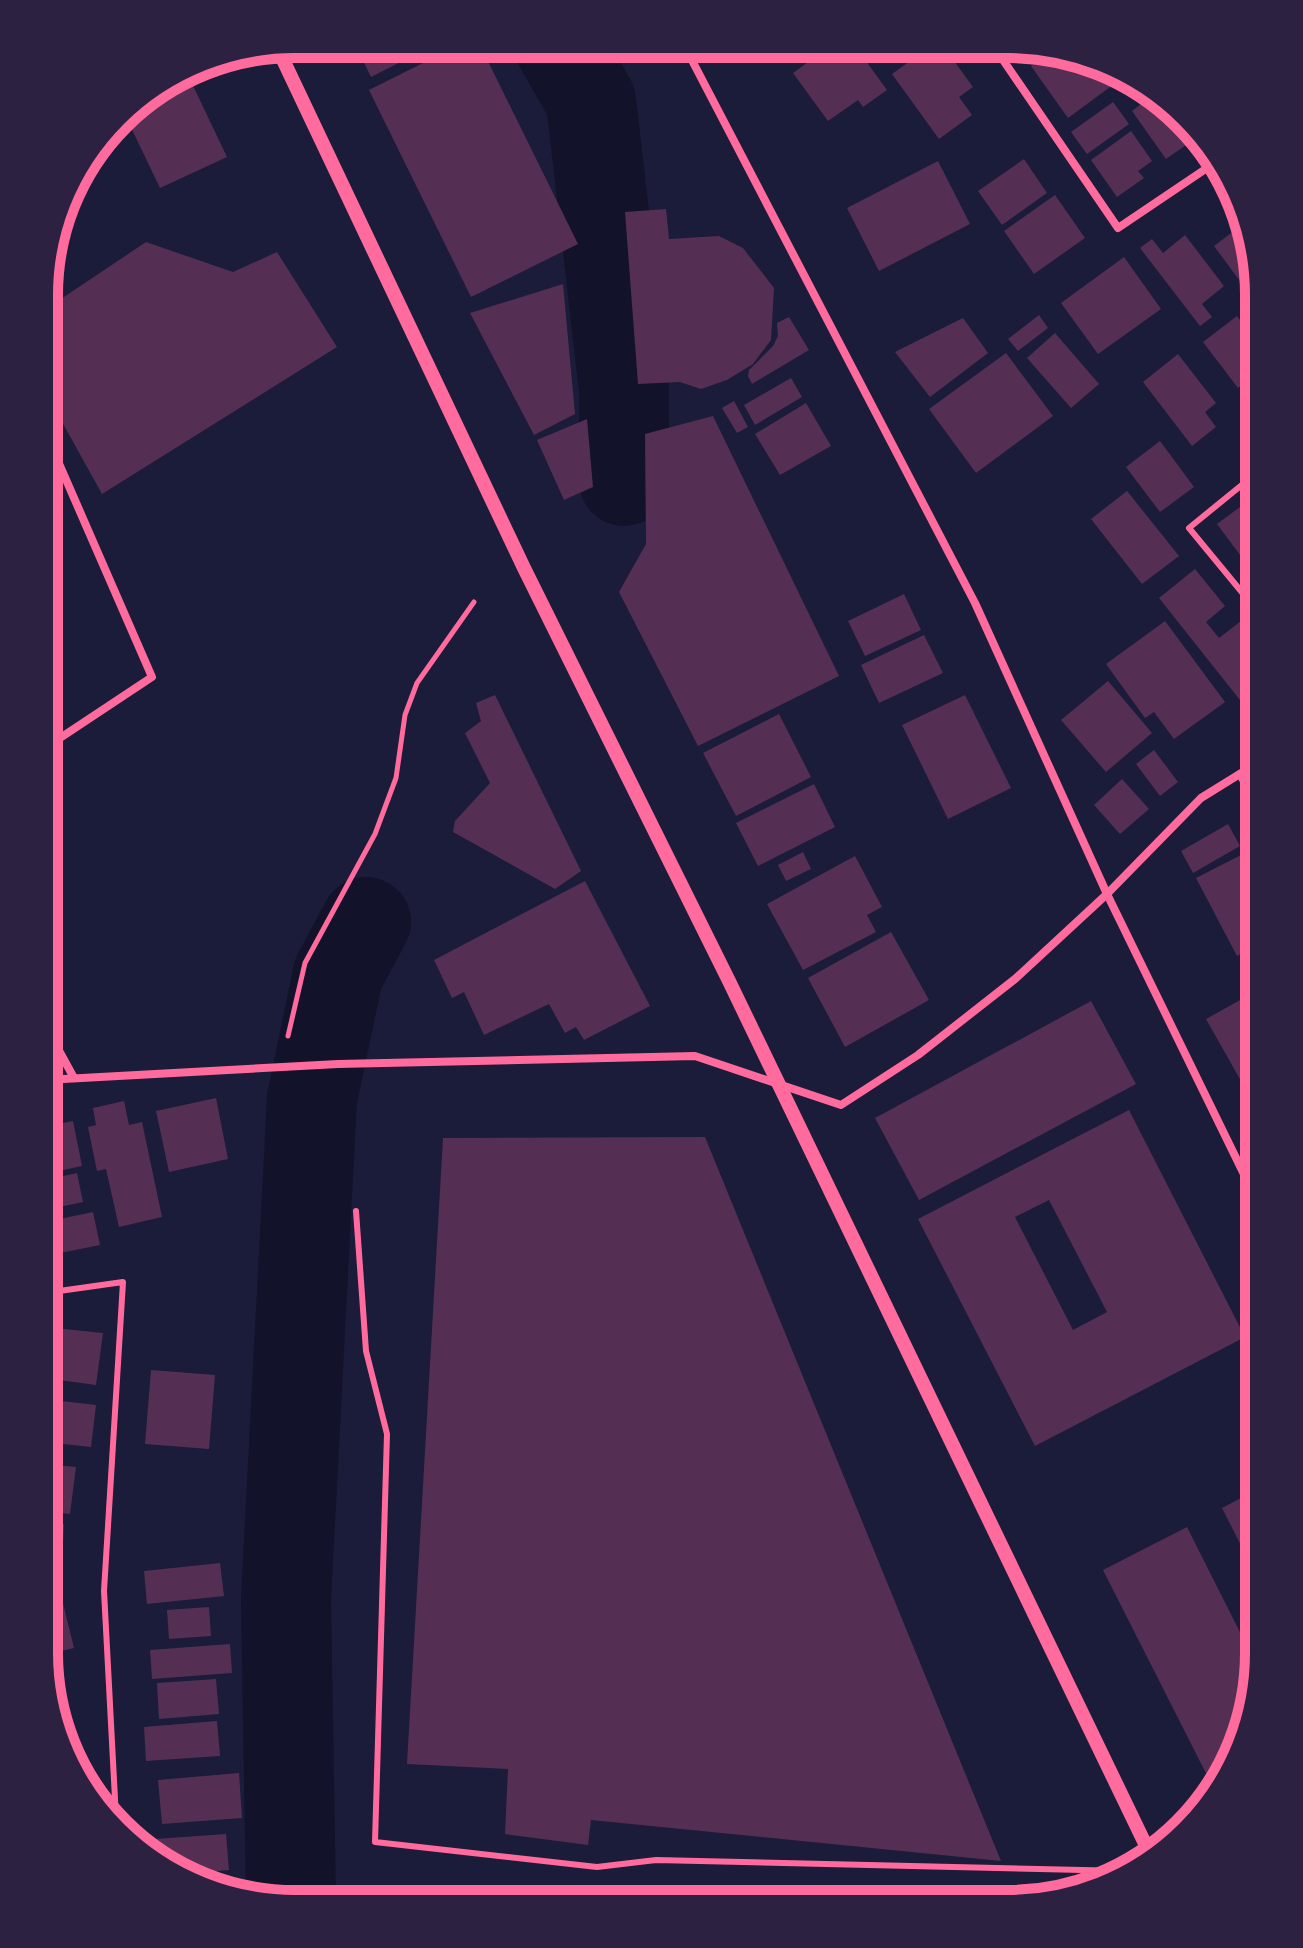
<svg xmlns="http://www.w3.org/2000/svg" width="1303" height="1948" font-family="Spectral,serif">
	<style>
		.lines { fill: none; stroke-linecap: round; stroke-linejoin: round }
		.river { stroke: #12122b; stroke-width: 90 }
		.building { fill: #542f53; fill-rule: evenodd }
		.path { stroke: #ff6b9d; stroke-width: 5 }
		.service { stroke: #ff6b9d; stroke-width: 6 }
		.minor { stroke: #ff6b9d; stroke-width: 8 }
		.tertiary { stroke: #ff6b9d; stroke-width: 14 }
		.rim { fill: none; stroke: #ff6b9d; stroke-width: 10 }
	</style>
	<rect width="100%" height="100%" fill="#1b1b3a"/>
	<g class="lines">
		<g class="river">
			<polyline points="559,45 591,101 624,389 624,481"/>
			<polyline points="291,1902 286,1599 312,1099 338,974 366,922"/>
		</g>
	</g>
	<g class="building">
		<polygon points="355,44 436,44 371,77"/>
		<polygon points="461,44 480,45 578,244 471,297 369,90"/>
		<polygon points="830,46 855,46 887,90 863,107 858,100 828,121 793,73"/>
		<polygon points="884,46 907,46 892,57"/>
		<polygon points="931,46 943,46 973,87 959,97 972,115 939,139 892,74"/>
		<polygon points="1052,51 1121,79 1068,118 1031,66"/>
		<polygon points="187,73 227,157 160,188 124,113"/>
		<polygon points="1154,94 1189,143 1166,159 1132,111"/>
		<polygon points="1113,102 1129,124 1087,154 1071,132"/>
		<polygon points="1131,131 1152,161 1138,171 1144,178 1117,197 1091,160"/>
		<polygon points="1024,159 1047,193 1002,225 978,191"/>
		<polygon points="938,161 970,224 879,271 847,208"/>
		<polygon points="1055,195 1085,238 1034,274 1004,231"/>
		<polygon points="666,209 669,239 719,236 743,248 774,288 771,340 753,364 727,380 701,389 680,382 638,384 625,212"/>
		<polygon points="1243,224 1258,290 1251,296 1214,246"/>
		<polygon points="1185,235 1224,286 1202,304 1212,317 1200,326 1140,248 1152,239 1163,253"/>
		<polygon points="146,242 233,272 277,252 337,347 102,494 46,393 46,309"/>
		<polygon points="1124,257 1161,309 1098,354 1061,303"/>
		<polygon points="563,284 575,414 534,435 470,313"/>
		<polygon points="1039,315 1048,328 1018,351 1008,339"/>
		<polygon points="1237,316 1259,345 1259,373 1238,388 1203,342"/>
		<polygon points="789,317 809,350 752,384 748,376 749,370 773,346 778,336 777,323"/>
		<polygon points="963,318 988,353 930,397 895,352"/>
		<polygon points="1055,333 1099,384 1071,408 1027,358"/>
		<polygon points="1006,353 1053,416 976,473 929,409"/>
		<polygon points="1178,354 1216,403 1205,412 1216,427 1192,446 1143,382"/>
		<polygon points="791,378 802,397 755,425 744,405"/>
		<polygon points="734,401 748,427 737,433 722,408"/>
		<polygon points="806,403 831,446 780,475 755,434"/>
		<polygon points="713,416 839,676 698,746 619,592 646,544 645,434"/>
		<polygon points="587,419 593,487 564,500 537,440"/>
		<polygon points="1160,441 1194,487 1160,512 1126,467"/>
		<polygon points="1127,491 1179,556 1142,584 1091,519"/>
		<polygon points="1256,495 1259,541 1240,555 1217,524"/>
		<polygon points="1195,569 1225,606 1206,622 1219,638 1241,621 1259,643 1259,658 1245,669 1259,684 1259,724 1159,598"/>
		<polygon points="904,594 921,630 865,656 848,621"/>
		<polygon points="1165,621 1225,702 1174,739 1154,712 1145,718 1106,664"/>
		<polygon points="924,635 943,673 879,703 861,665"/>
		<polygon points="1108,681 1152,733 1106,772 1061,720"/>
		<polygon points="495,695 581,871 555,889 453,832 455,821 490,783 465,733 481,721 476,703"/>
		<polygon points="965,695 1011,788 948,819 902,725"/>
		<polygon points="779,714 811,777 736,816 703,753"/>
		<polygon points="1154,750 1178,782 1160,796 1136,764"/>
		<polygon points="1122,779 1149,809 1120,834 1094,805"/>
		<polygon points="814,784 835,827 758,866 736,823"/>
		<polygon points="1228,824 1240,846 1193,873 1181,851"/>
		<polygon points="1249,851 1259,871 1259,945 1237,956 1196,878"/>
		<polygon points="803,852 811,869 786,881 778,865"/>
		<polygon points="855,856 882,907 867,915 876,932 803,970 767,904"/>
		<polygon points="585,881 650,1006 584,1040 576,1027 565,1033 549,1004 484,1035 464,992 452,998 434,960"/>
		<polygon points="891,932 929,1000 845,1047 808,978"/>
		<polygon points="1242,999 1259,1028 1259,1113 1206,1019"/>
		<polygon points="1091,1001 1136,1084 919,1200 875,1118"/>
		<polygon points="216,1098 228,1159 169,1172 156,1111"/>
		<polygon points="124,1101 129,1125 142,1122 162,1217 119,1227 106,1169 97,1171 88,1127 96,1125 93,1108"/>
		<polygon points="49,1107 53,1125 73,1121 82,1166 45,1174 45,1108"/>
		<path d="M1129,1110L1245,1337L1035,1446L918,1219ZM1049,1200L1107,1312L1073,1330L1015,1217Z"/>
		<polygon points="705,1137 1001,1861 591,1820 588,1845 505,1834 508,1769 407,1764 443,1138"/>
		<polygon points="77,1173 83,1202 45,1210 45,1180"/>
		<polygon points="93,1212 100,1245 45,1256 45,1222"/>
		<polygon points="45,1327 103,1333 96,1385 44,1378"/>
		<polygon points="151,1370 215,1375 209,1449 145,1444"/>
		<polygon points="44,1399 96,1405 91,1447 44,1442"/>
		<polygon points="44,1464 76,1467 70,1514 44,1511"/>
		<polygon points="1258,1489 1258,1579 1222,1508"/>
		<polygon points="44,1523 64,1524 62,1567 44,1566"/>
		<polygon points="1187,1527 1258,1668 1216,1793 1103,1570"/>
		<polygon points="220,1563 224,1596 147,1604 144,1571"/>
		<polygon points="63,1603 74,1648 44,1655 44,1608"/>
		<polygon points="209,1607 211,1636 169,1639 167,1610"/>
		<polygon points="230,1644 232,1673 152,1679 150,1650"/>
		<polygon points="53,1668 62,1709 55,1710 47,1669"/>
		<polygon points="216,1679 219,1714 159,1719 157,1683"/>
		<polygon points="217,1721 220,1756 146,1761 144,1727"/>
		<polygon points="76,1750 80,1770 65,1752"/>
		<polygon points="239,1773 242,1818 162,1824 158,1780"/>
		<polygon points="226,1834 229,1870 193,1873 156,1858 155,1839"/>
	</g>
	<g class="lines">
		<polyline class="path" points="288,1036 305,963 375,834 396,778 405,715 417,683 474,602"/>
		<g class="service">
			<polyline points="1259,613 1189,528 1259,471"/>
			<polyline points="356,1211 366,1351 387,1434 375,1842 597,1867 656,1860 1127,1871"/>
			<polyline points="45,1293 123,1282 104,1591 116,1818"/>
		</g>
		<g class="minor">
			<polyline points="684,45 975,603 1107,894 1259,1205"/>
			<polyline points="1018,46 1001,57 1118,228 1213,164"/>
			<polyline points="45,748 152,677 54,452 46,445"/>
			<polyline points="1240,774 1259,809"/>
			<polyline points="45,1025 74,1078"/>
			<polyline points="45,1080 338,1064 695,1056 841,1105 918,1055 1015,979 1107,894 1201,798 1259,762"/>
		</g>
		<polyline class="tertiary" points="277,47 524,568 729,981 1151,1856"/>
	</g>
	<path d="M0 0H1303V1948H0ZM295 58H1008A237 237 0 0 1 1245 295V1653A237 237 0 0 1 1008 1890H295A237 237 0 0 1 58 1653V295A237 237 0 0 1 295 58Z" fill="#2d2142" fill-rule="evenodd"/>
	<path class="rim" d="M295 58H1008A237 237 0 0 1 1245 295V1653A237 237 0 0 1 1008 1890H295A237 237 0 0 1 58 1653V295A237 237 0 0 1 295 58Z"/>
</svg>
